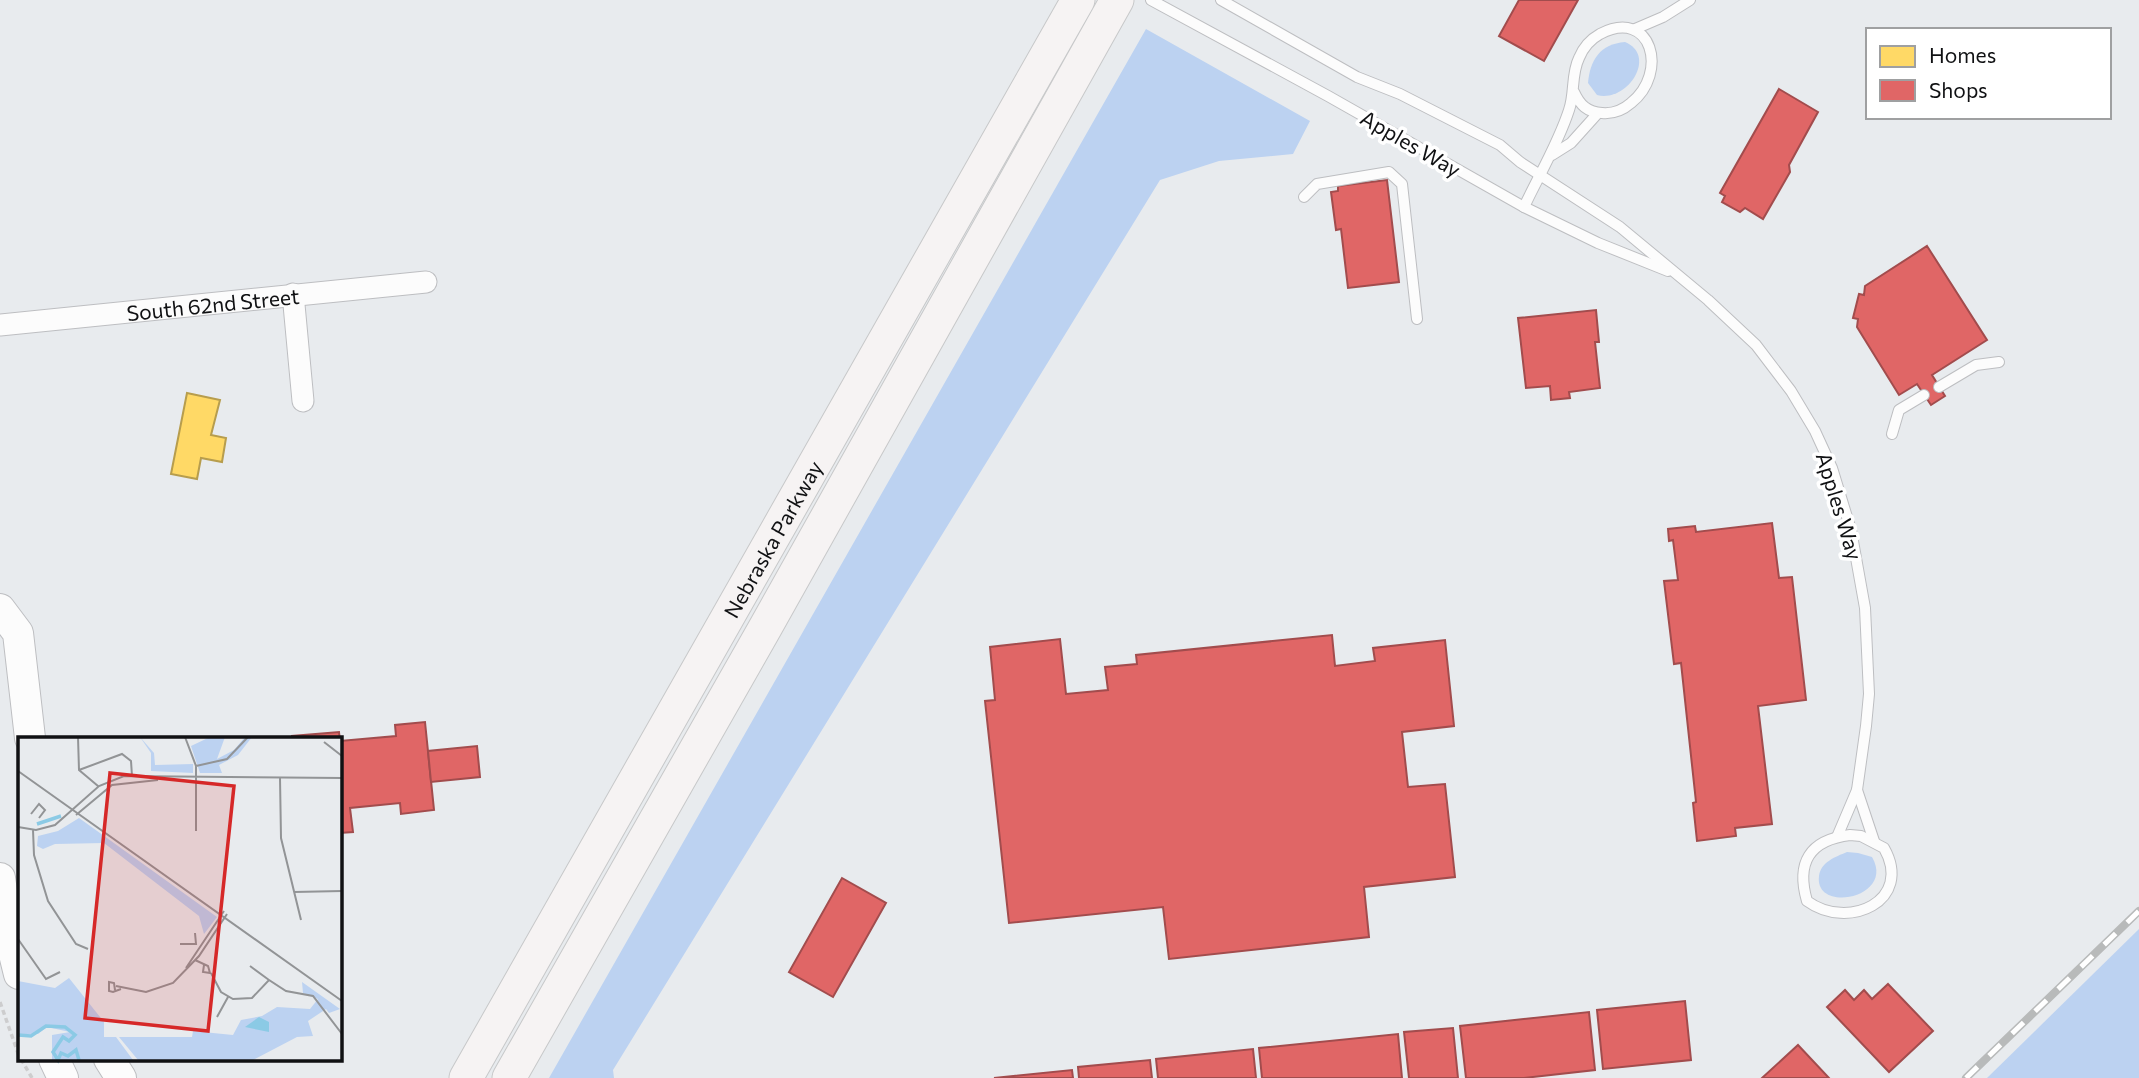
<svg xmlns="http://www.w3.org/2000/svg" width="2139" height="1078" font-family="Commissioner,sans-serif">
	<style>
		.green { fill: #bcd2f1 }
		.homes { fill: #ffd966; stroke: #b79d4d; stroke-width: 2 }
		.shops { fill: #e06666; stroke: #a24c4d; stroke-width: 2 }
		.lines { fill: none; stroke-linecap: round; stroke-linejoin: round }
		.lane-casing { stroke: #bdbec1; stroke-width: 12 }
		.street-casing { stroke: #bdbec1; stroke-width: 23 }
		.secondary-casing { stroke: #bdbec1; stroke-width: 32 }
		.primary-casing { stroke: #c7c8c9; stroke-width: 35 }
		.path { stroke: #cdcdce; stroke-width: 3.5; stroke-dasharray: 5 3.5; stroke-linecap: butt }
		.lane { stroke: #fcfcfc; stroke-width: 10 }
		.street { stroke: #fcfcfc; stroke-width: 21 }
		.secondary { stroke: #fcfcfc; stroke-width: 30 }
		.primary { stroke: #f6f3f3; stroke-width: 33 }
		.rail-casing { stroke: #b8baba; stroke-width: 8 }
		.rail { stroke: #fff; stroke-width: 5; stroke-dasharray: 16; stroke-linecap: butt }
		.labels { text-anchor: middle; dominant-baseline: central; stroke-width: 7; stroke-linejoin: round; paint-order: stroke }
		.street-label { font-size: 21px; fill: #101113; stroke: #fff }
		.inset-river { fill: none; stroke: #8bcae5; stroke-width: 3.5 }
		.inset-road { fill: none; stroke: #929496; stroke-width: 2 }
		.view { fill: #d62828; fill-opacity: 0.15; stroke: #d62828; stroke-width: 3.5 }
		.inset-edge { fill: none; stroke: #101113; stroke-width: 3.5 }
	</style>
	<rect width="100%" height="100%" fill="#e8ebee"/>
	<g class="green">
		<polygon points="1146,29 1310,121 1293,154 1219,161 1160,180 613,1070 614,1078 549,1078"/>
		<path d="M1625,42C1658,56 1627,103 1597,95L1588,83C1590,60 1600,44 1625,42Z"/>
		<path d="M1847,852L1858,853L1872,857C1896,898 1814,914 1819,876C1821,862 1835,857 1847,852Z"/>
		<polygon points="2139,929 2139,1078 1987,1078"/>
	</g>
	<polygon class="homes" points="187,393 220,400 211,435 226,438 222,462 201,458 197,479 171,474"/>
	<g class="shops">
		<polygon points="1519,0 1578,0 1544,61 1499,36"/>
		<polygon points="1779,89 1818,112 1789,165 1790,172 1763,219 1745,208 1740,212 1722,202 1725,196 1720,193"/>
		<polygon points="1387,180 1399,282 1348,288 1341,229 1336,230 1331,192 1338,191 1338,186"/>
		<polygon points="1927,246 1987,340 1932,375 1945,396 1931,405 1917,384 1899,395 1857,327 1858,319 1853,318 1859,294 1864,295 1865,286"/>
		<polygon points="1596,310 1599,342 1595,342 1600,388 1569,392 1570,398 1551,400 1550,386 1526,388 1518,318"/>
		<polygon points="1772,523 1779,578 1792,577 1806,700 1758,706 1772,824 1735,828 1736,836 1697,841 1693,803 1696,802 1681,663 1674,664 1664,581 1678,580 1673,540 1669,541 1668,529 1695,526 1696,532"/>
		<polygon points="1332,635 1335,666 1375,661 1373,648 1445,640 1454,726 1402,732 1408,787 1445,784 1455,877 1364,887 1369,937 1169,959 1163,907 1009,923 985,701 995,700 990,647 1060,639 1066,694 1108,690 1105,667 1137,664 1136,655"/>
		<polygon points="425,722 434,810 401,814 400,803 350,808 353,832 340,833 340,738 292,738 292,736 339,732 340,741 396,736 395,725"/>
		<polygon points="477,746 480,777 431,782 428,751"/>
		<polygon points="842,878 886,903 833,997 789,972"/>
		<polygon points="1888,984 1933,1031 1889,1072 1827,1007 1845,990 1854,1000 1864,990 1872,999"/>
		<polygon points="1685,1001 1691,1060 1603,1069 1597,1010"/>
		<polygon points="1589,1012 1595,1070 1524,1078 1466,1078 1460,1026"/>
		<polygon points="1453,1028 1458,1078 1409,1078 1404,1032"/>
		<polygon points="1398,1034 1402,1078 1262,1078 1259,1048"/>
		<polygon points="1798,1045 1829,1078 1762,1078"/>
		<polygon points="1253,1049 1256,1078 1158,1078 1156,1059"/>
		<polygon points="1150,1060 1152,1078 1079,1078 1078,1067"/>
		<polygon points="1072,1070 1073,1078 994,1078"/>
	</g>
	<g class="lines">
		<defs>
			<g id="lane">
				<polyline points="1151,0 1328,96 1524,207 1598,243 1668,271"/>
				<polyline points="1221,0 1357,77 1400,94 1500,145 1520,162 1620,227 1708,300 1756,345 1791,391 1815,431 1832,468 1851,530 1865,608 1869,694 1866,726 1857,790 1837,837"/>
				<polyline points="1635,29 1663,17 1690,0"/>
				<polyline points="1552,155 1571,143 1598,113"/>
				<polyline points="1304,197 1317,184 1389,172 1402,184 1417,319"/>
				<path d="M1524,207C1539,175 1558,144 1569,110C1575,93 1571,74 1579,58C1583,48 1591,39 1600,34C1652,7 1669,73 1631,103C1623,110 1613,114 1602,113C1587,112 1580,105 1574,92"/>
				<polyline points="1939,387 1976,365 1999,362"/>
				<polyline points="1892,434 1899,410 1924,395"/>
				<polyline points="1857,790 1874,841"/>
				<path d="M1850,835L1861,836L1884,848C1914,901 1848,931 1807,901C1796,863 1809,840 1850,835Z"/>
			</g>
			<g id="street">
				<polyline points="293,294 303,401"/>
				<path id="s1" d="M0,325L426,282"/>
			</g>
			<g id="secondary">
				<polyline points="0,609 18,633 30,738"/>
				<polyline points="0,878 8,930 19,974"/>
				<polyline points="54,1059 63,1078"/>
				<polyline points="109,1059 121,1078"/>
			</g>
			<g id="primary">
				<path id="s2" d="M466,1078L1078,0"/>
				<polyline points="509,1078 765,628 1117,0"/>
			</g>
		</defs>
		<use href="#lane" class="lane-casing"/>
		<use href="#street" class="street-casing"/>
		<use href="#secondary" class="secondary-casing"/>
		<use href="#primary" class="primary-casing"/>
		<g class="path">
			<polyline points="0,1002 19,1056"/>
			<polyline points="21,1059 32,1078"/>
		</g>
		<use href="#lane" class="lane"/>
		<use href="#street" class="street"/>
		<use href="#secondary" class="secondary"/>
		<use href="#primary" class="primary"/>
		<defs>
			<polyline id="rail" points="1966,1078 2139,911"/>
		</defs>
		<use href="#rail" class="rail-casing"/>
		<use href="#rail" class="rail"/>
	</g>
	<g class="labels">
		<g class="street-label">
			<text transform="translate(1411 143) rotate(30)">Apples Way</text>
			<text stroke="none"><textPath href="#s1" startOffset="214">South 62nd Street</textPath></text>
			<text transform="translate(1840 506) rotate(73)">Apples Way</text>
			<text stroke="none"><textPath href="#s2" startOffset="620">Nebraska Parkway</textPath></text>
		</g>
	</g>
	<g transform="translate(18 737)">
		<rect width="324" height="324" fill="#e8ebee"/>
		<path d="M122,0L136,16L137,28L175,27V36L133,34V16ZM192,0H207L199,22L216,13L227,0H234L220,18L201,28L204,36H182L173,9ZM61,81L199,180L186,197L181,179L86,106L37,107L25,112L19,109L20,99L40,94ZM51,241L86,285V300H98L115,323H34V298L52,295L29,290L20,297H0V244L37,251ZM284,245L322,272L311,276L308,272L290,284L295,299L279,300L235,323H120L101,300H174L175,294L215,298L223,283L244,279L259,270L292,272L300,262L285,256Z" fill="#bcd2f1"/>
		<path d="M241,280L251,285V295L227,290Z" fill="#8bcae5"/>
		<path class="inset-river" d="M19,87L43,79M0,298L13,299L28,289L47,290L57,298L51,304L45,300L35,315L40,323L43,316L50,319L58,313L61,323"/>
		<path class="inset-road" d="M60,0L61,33L80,49M167,0L178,29V94M306,5L324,19M324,28V63M178,29L209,22L230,0M61,33L104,17L113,24L114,39M0,34L324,264M262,41L263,101L283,183M13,77L21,67L27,73L21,81M58,78L94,48L140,43M0,90L18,93L37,88L81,49L106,39L324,41M15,93L16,118L30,164L58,207L70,212M276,155L324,154M0,202L28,242L42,235M162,207H178L177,196M177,223L190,229L192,236L185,235L186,228M232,229L251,243M168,231L206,174M193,236L203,255L215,262L234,261L251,243L268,254L295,259L324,297M98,249L128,255L155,246L181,219L209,177M97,253L96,246L91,245V254L95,255L103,252M199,280L210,260"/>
		<path class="view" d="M92,36L216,49L190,294L67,281Z"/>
		<rect width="324" height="324" class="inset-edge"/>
	</g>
	<rect x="1866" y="28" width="245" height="91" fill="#ffffff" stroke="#9fa0a1" stroke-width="2"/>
	<rect x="1880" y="46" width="35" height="21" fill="#ffd966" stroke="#9fa0a1" stroke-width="2"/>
	<text x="1929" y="63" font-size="21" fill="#101113">Homes</text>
	<rect x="1880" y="80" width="35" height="21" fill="#e06666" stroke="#9fa0a1" stroke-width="2"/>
	<text x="1929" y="98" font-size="21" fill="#101113">Shops</text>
</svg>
